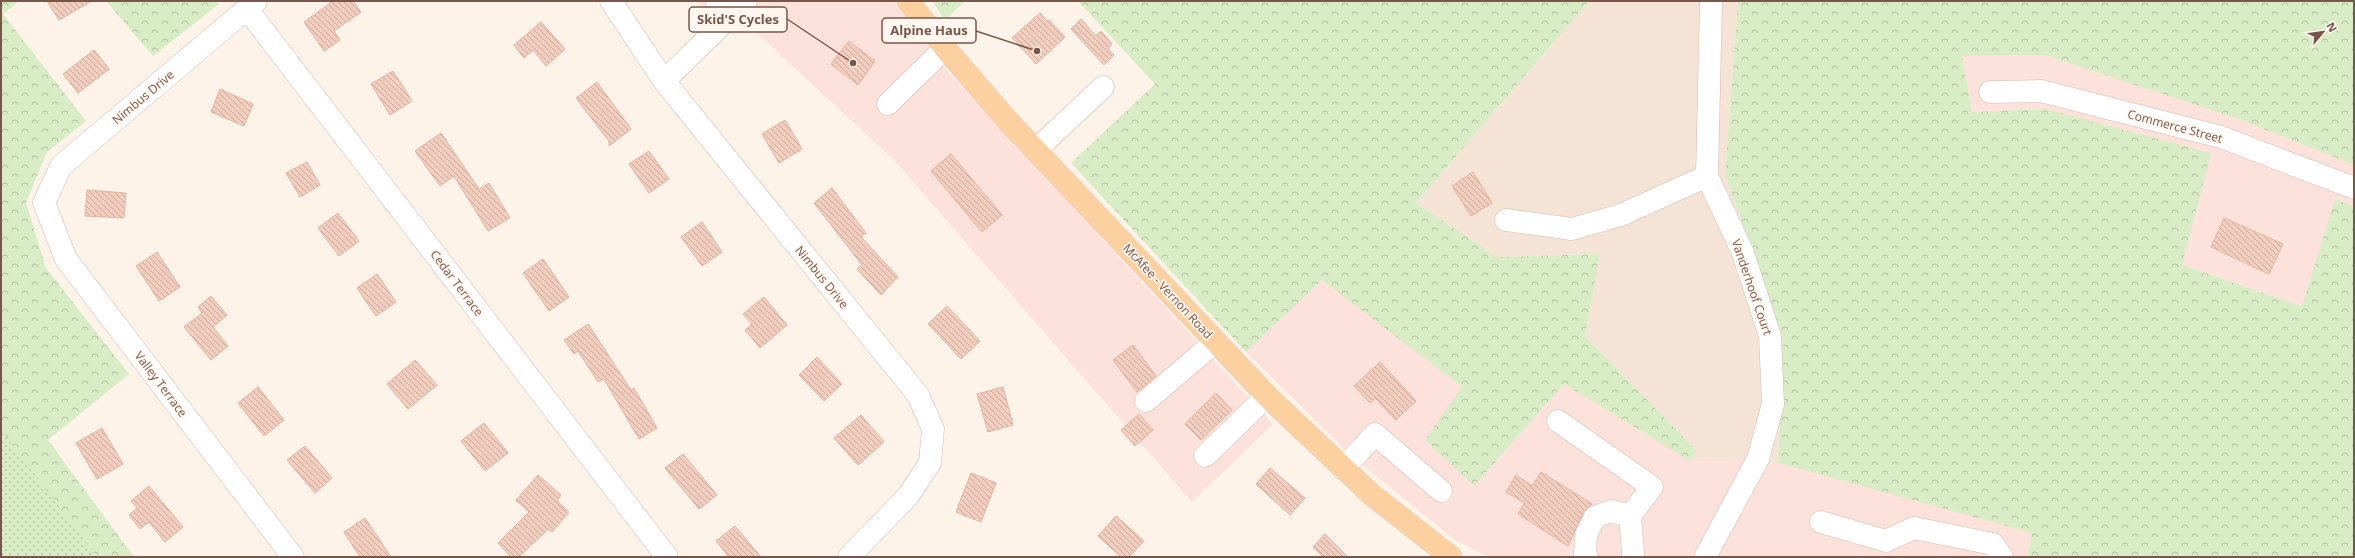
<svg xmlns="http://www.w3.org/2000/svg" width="2355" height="558" font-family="'Open Sans',sans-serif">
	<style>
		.residential { fill: #f5e4d6 }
		.commercial { fill: #fde2db }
		.forest { fill: url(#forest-crowns) }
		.park { fill: url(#park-dots) }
		.building { fill: url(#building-back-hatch); stroke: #e7b39e }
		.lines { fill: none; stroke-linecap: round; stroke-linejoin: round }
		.minor-casing { stroke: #d2bbaf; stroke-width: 23 }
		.major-casing { stroke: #d9d0cc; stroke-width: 23 }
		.minor { stroke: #fff; stroke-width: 22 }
		.major { stroke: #fdd19f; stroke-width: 22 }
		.labels { text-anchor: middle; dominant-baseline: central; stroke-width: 3.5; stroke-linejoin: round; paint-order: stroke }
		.street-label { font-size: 12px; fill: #78564a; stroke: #fff7ef }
		.leader { fill: none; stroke: #78564a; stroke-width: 1.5 }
		.callout-dot { fill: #78564a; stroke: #fff7ef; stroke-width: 1.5 }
		.callout { fill: #fff7ef; stroke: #78564a; stroke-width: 1.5 }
		.callout-label { font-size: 13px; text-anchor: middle; font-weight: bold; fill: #78564a }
	</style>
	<defs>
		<pattern id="forest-crowns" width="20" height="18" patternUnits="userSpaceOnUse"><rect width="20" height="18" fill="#d8ecc5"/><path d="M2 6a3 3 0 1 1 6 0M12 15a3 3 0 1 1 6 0" fill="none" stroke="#b4c2a2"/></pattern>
		<pattern id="park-dots" width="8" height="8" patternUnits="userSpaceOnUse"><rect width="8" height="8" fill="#d8ecc5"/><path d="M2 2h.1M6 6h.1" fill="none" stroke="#b4c2a2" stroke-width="1.8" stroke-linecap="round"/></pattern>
		<pattern id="building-back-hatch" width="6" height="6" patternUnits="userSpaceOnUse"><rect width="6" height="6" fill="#f3cebe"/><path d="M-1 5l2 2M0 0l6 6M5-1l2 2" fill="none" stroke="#caaa9c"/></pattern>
	</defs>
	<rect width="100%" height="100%" fill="#fdf3e8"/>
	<polygon class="residential" points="1589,1 1738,1 1725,175 1783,336 1778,463 1690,461 1696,450 1585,336 1600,254 1497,257 1416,203"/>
	<g class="commercial">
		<polygon points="694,1 893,1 949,73 1273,424 1192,502 894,160 759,35"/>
		<polygon points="2044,55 2241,120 2354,165 2354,206 2335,199 2302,306 2182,265 2046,109 1972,112 1962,56"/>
		<polygon points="1322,279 1462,387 1474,486 1564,384 1690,461 1778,463 2033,533 2027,557 1489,557 1455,540 1355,459 1246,352"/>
	</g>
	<g class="forest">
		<polygon points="1,1 19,1 3,14 86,121 47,152 26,203 46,268 129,374 48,440 134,557 1,557"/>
		<polygon points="106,1 217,1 219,4 153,56"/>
		<polygon points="932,1 965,1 945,20"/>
		<polygon points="1078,1 1589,1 1416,203 1497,257 1600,254 1585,336 1696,450 1690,461 1564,384 1474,486 1425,440 1462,387 1322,280 1246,352 1071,163 1155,84"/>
		<polygon points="1738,1 2354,1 2354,165 2241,120 2044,55 1962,56 1972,112 2046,109 2211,153 2182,265 2302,306 2335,199 2354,206 2354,557 2027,557 2032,533 1778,463 1783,336 1725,175"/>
	</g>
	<polygon class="park" points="1,430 97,557 1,557"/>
	<g class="building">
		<polygon points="47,1 92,1 59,20"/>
		<polygon points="333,1 353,1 361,12 334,31 340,40 324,51 304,22"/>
		<polygon points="1040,13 1047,21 1049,20 1065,37 1036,64 1012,38"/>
		<polygon points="1081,19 1096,36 1101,31 1112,44 1108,49 1114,55 1104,65 1071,29"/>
		<polygon points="541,22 565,49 546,66 533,50 524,58 514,45"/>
		<polygon points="849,41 875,61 858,85 831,64"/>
		<polygon points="94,50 109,69 78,93 63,74"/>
		<polygon points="393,71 412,101 390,115 371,84"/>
		<polygon points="597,82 631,129 609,146 609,141 576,98"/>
		<polygon points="220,89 253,104 244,126 211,112"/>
		<polygon points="785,120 802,149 779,163 762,134"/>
		<polygon points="441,133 479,189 489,183 510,218 488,231 454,176 440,186 415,151"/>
		<polygon points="649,151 669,179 649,193 629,164"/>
		<polygon points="951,154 1002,215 982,232 931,171"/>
		<polygon points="307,162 320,185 300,197 286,173"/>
		<polygon points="1473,172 1492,203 1471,216 1452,186"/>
		<polygon points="832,188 866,233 861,237 898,277 881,295 857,269 862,265 814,203"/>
		<polygon points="87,190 126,193 124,218 85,216"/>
		<polygon points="338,213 359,241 339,256 318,228"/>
		<polygon points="2224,218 2283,244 2269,274 2211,247"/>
		<polygon points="702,222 722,252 702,266 681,237"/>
		<polygon points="157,252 180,287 159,301 136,266"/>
		<polygon points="543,259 569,297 549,311 523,273"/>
		<polygon points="377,274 396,302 376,316 357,288"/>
		<polygon points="211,296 227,315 213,327 228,346 211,360 184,327 202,313 198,307"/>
		<polygon points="764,297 787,325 760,348 745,330 752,324 743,314"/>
		<polygon points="947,306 980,341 961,359 928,324"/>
		<polygon points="588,324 631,390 634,388 657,428 639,439 604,379 598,382 578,351 574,354 564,340"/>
		<polygon points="1133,345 1156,376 1137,392 1113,360"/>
		<polygon points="817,357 842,384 824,401 799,375"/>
		<polygon points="415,360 437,385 408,409 387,384"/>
		<polygon points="1380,362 1416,401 1396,420 1375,398 1370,403 1354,386"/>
		<polygon points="258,387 284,420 264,436 238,403"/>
		<polygon points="1003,387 1013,425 988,432 977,394"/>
		<polygon points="1216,393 1232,410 1201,440 1185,424"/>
		<polygon points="1139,414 1153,430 1135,446 1121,430"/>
		<polygon points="861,415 884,442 858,465 834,438"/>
		<polygon points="484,423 508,453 485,471 461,441"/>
		<polygon points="102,428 123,464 97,479 76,443"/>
		<polygon points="305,446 332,478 315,493 287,460"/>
		<polygon points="683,454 717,495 699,509 665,468"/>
		<polygon points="1270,468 1305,498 1290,515 1256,484"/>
		<polygon points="1541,472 1592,504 1584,511 1568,546 1518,514 1525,503 1506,492 1516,475 1532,486"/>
		<polygon points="971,473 996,483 981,522 956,512"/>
		<polygon points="538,475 561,495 557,501 569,512 552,532 548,529 519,557 511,557 498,543 529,512 516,500"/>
		<polygon points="149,486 183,527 165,542 149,522 140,529 129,515 137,508 131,501"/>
		<polygon points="1116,516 1144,541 1129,557 1121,557 1098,536"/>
		<polygon points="365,518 391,557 360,557 344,532"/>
		<polygon points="735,526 761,557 729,557 716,541"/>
		<polygon points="1325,534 1348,557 1323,557 1313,547"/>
	</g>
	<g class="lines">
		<defs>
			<g id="minor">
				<polyline points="256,1 61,166 44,203 66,259 293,557"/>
				<polyline points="611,1 664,81 918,395 933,429 930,463 908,496 849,557"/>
				<polyline points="716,1 730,16"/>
				<polyline points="247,9 667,557"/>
				<polyline points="664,81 746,1"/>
				<polyline points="1990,92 2041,91 2221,137 2354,188"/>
				<polyline points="888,104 945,48"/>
				<polyline points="1036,150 1103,87"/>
				<polyline points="1506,220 1572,229 1621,215 1707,176"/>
				<polyline points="1146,401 1215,342"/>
				<polyline points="1558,421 1652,487 1630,516"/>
				<polyline points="1205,456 1267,396"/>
				<polyline points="1343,469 1375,434 1441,491"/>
				<polyline points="1821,522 1886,541 1914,528 1993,544 2002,557"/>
				<polyline points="1587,557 1585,554 1586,535 1595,517 1611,511 1630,516 1633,553"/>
				<polyline points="1705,557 1758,459 1773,404 1770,336 1743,253 1707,176 1711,1"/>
			</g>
			<polyline id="major" points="908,1 945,48 1008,121 1267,396 1372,495 1451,557"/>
		</defs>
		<use href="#minor" class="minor-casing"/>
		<use href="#major" class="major-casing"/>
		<use href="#minor" class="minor"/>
		<use href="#major" class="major"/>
	</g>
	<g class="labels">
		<g class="street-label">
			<text transform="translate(143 97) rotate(-40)">Nimbus Drive</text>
			<text transform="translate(2175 126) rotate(15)">Commerce Street</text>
			<text transform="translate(822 277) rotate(51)">Nimbus Drive</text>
			<text transform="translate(457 283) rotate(53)">Cedar Terrace</text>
			<text transform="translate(1752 287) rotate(71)">Vanderhoof Court</text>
			<text transform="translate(1168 291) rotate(47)">McAfee - Vernon Road</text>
			<text transform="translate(161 384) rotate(53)">Valley Terrace</text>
		</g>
	</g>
	<path class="leader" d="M853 63L787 19M1037 51L976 31"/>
	<g class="callout-dot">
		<circle cx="853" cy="63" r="4"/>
		<circle cx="1037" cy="51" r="4"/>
	</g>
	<g class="callout">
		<rect x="689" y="7" width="98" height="25" rx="4"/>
		<rect x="882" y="18" width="94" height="25" rx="4"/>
	</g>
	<g class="callout-label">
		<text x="738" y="24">Skid'S Cycles</text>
		<text x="929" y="35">Alpine Haus</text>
	</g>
	<rect width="2355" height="558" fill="none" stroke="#78564a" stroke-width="4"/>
	<g transform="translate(2323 32) rotate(61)" stroke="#fff7ef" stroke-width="3" paint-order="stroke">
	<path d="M0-3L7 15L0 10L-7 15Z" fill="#78564a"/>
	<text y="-6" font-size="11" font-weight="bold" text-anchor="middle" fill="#78564a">N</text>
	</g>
</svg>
